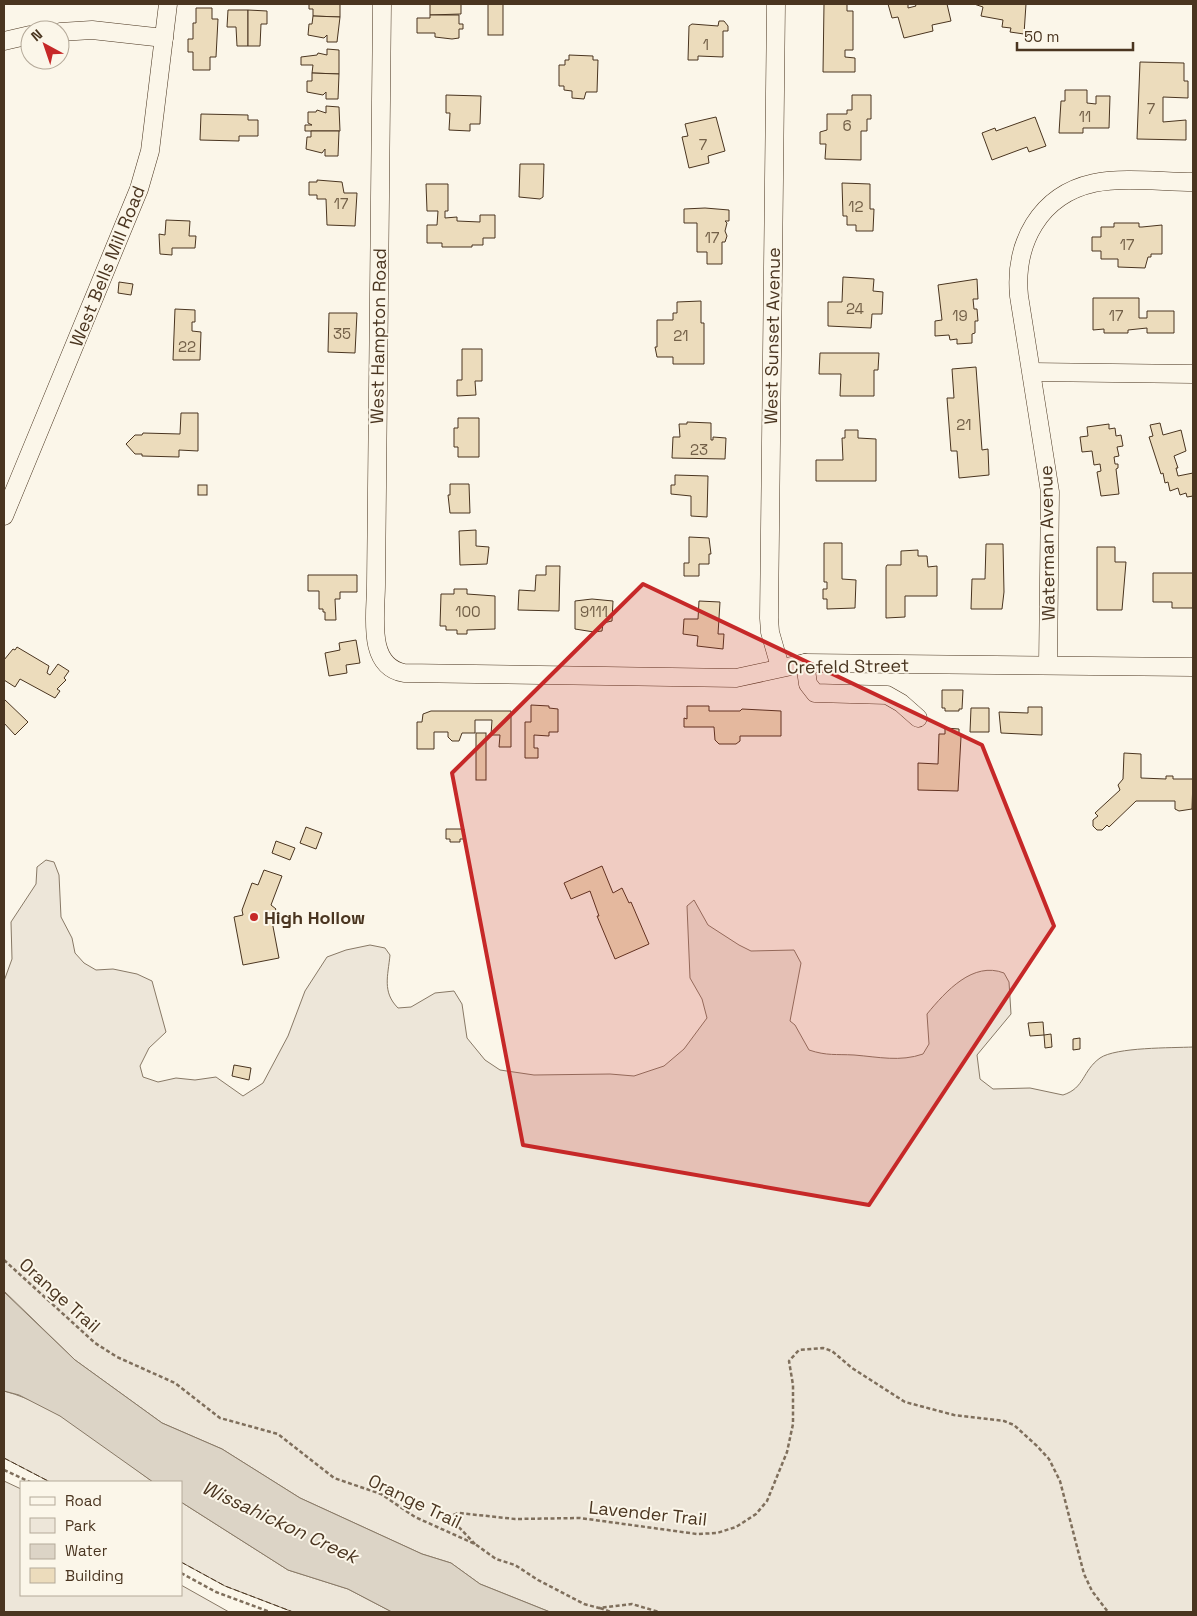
<svg xmlns="http://www.w3.org/2000/svg" width="1197" height="1616" font-family="'Space Grotesk',sans-serif">
	<style>
		.green { fill: #ede6d9; stroke: #887966 }
		.water { fill: #dcd4c6; stroke: #887966 }
		.building { fill: #ecdcbc; stroke: #4a3520 }
		.lines { fill: none; stroke-linecap: round; stroke-linejoin: round }
		.minor-casing { stroke: #4a3520; stroke-width: 19 }
		.path { stroke: #7f6f5c; stroke-width: 2.5; stroke-dasharray: 4 2.5; stroke-linecap: butt }
		.minor { stroke: #fbf6e9; stroke-width: 18 }
		.fence { stroke: #4a3520; stroke-width: 1; stroke-dasharray: 6 2.5; stroke-linecap: butt }
		.marked { fill: #c62828; fill-opacity: 0.2; stroke: #c62828; stroke-width: 4; stroke-linejoin: round }
		.poi-dot { fill: #c62828; stroke: #fbf6e9; stroke-width: 2 }
		.labels { text-anchor: middle; dominant-baseline: central; stroke-width: 4; stroke-linejoin: round; paint-order: stroke }
		.number-label { font-size: 15px; fill: #725f47 }
		.street-label { font-size: 18px; fill: #4a3520; stroke: #fbf6e9 }
		.poi-label { font-size: 18px; font-weight: bold; fill: #4a3520; stroke: #fbf6e9; text-anchor: start }
		.water-label { font-size: 19px; font-style: italic; fill: #4a3520; stroke: #fbf6e9 }
	</style>
	<rect width="100%" height="100%" fill="#fbf6e9"/>
	<g class="green">
		<path d="M46,860L54,862L59,875L61,917L72,938L75,953L84,963L96,970L113,969L137,974L152,981L166,1032L149,1048L140,1066L143,1077L158,1082L176,1078L195,1080L216,1077L243,1096L263,1083L288,1036L305,991L327,957L346,950L370,945L385,948L390,955C388,976 382,992 398,1008L411,1007L435,993L454,991L462,1004L467,1038L485,1060L500,1070L534,1075L610,1074L634,1076L664,1066L684,1049L707,1018L702,999L690,978L687,906L694,900L708,925L739,945L751,951L794,950L801,963L790,1021L795,1025L809,1050C827,1056 836,1054 854,1055C879,1057 900,1062 923,1054L929,1044L927,1014C946,991 973,961 1004,973L1009,982L1011,1014L977,1055L980,1079L993,1089L1030,1088L1063,1095C1085,1088 1082,1071 1100,1058C1116,1047 1172,1048 1193,1047V1612H550L480,1584L451,1563L422,1554L300,1498L222,1449L162,1423L75,1360L4,1291V981L12,959L11,922L36,884L37,867Z"/>
		<path d="M4,1391C60,1406 107,1449 153,1482H50L4,1458Z"/>
		<polygon points="4,1481 21,1489 21,1595 181,1595 181,1585 229,1612 4,1612"/>
		<polygon points="181,1502 288,1570 348,1589 392,1612 293,1612 225,1586 181,1562"/>
	</g>
	<polygon class="water" points="4,1292 75,1360 162,1423 222,1449 300,1498 422,1554 451,1563 480,1584 550,1612 392,1612 348,1589 288,1570 181,1502 181,1482 153,1482 60,1416 19,1395 4,1391"/>
	<g class="building">
		<polygon points="309,4 340,4 340,17 313,16 313,9 309,9"/>
		<polygon points="430,4 461,4 461,14 430,15"/>
		<rect x="488" y="4" width="15" height="31"/>
		<polygon points="824,4 847,4 847,11 853,11 853,50 845,50 845,57 855,58 855,72 823,72"/>
		<polygon points="888,4 908,4 908,8 916,6 915,4 947,4 951,21 932,25 933,31 904,38 898,17 892,18"/>
		<polygon points="974,4 1026,4 1024,34 1010,32 1011,28 1002,27 1003,20 981,16 983,7"/>
		<polygon points="196,8 212,8 212,19 218,19 216,57 210,57 210,70 193,70 193,52 188,52 188,39 193,39 193,23 196,23"/>
		<polygon points="228,10 248,10 248,46 237,46 236,27 227,27"/>
		<polygon points="248,10 267,11 267,24 261,24 260,46 248,46"/>
		<polygon points="430,15 459,15 459,24 463,24 463,29 459,29 459,38 452,39 435,37 435,33 417,33 417,18 430,18"/>
		<polygon points="313,16 340,17 337,42 327,42 327,35 324,38 308,35 309,24 312,24"/>
		<polygon points="719,21 724,21 728,26 728,31 723,31 723,57 698,56 698,60 688,60 689,26 692,24 718,26"/>
		<polygon points="327,49 339,50 339,74 312,73 313,65 301,65 301,57 317,55 318,53 327,55"/>
		<polygon points="569,55 593,56 593,60 598,60 597,92 586,92 584,99 572,98 572,91 564,90 564,86 559,86 559,65 565,65 565,60 569,60"/>
		<polygon points="1140,62 1184,63 1184,81 1188,81 1188,98 1163,97 1163,122 1186,120 1186,140 1137,139"/>
		<polygon points="312,73 339,74 338,99 326,99 326,92 323,95 307,92 307,81 312,81"/>
		<polygon points="1065,90 1087,90 1087,103 1096,104 1096,96 1110,96 1109,128 1083,128 1083,133 1059,133 1061,101 1065,101"/>
		<polygon points="446,95 481,96 480,124 470,124 470,131 449,130 450,113 446,113"/>
		<polygon points="852,95 871,95 871,119 867,119 867,131 861,131 861,160 825,159 826,144 820,144 820,132 827,130 827,114 847,114 847,110 852,110"/>
		<polygon points="326,106 339,107 340,131 305,131 305,125 312,125 308,123 308,112 316,112 317,110 326,113"/>
		<polygon points="201,114 248,115 248,120 258,120 258,136 239,136 239,141 200,140"/>
		<polygon points="716,117 725,151 708,156 709,163 689,168 682,137 688,136 685,124"/>
		<polygon points="1035,117 1046,146 1029,152 1027,147 992,160 982,133 995,128 996,131"/>
		<polygon points="311,131 339,131 338,156 325,156 325,149 322,153 306,149 307,137 311,137"/>
		<polygon points="520,164 544,164 543,197 540,199 519,197"/>
		<polygon points="317,180 342,182 344,193 357,193 355,226 327,225 326,199 317,199 317,195 309,195 309,182 317,182"/>
		<polygon points="842,183 870,184 870,209 874,209 873,231 856,231 856,225 847,225 847,216 843,216"/>
		<polygon points="426,184 448,184 448,211 445,211 445,218 457,217 457,221 480,222 480,215 495,215 495,238 483,238 483,245 472,245 472,247 442,247 442,243 427,243 427,225 437,225 438,211 427,211"/>
		<polygon points="705,208 729,210 729,221 725,221 727,223 725,231 727,236 725,242 722,242 722,264 707,264 707,252 697,252 697,223 684,223 684,209"/>
		<polygon points="166,220 190,221 189,236 196,236 195,248 172,248 172,255 160,254 159,234 165,235"/>
		<polygon points="1114,223 1139,223 1139,227 1142,227 1162,225 1162,254 1151,254 1151,257 1148,257 1145,268 1118,267 1118,259 1101,259 1101,251 1092,251 1092,237 1101,237 1101,227 1114,227"/>
		<polygon points="843,277 874,279 873,291 883,292 882,314 872,314 871,328 828,326 828,302 842,302"/>
		<polygon points="977,279 978,299 973,299 974,309 977,309 978,321 975,321 975,333 972,334 972,343 957,344 957,339 950,340 949,335 935,336 935,321 942,320 938,285"/>
		<polygon points="119,282 133,284 131,295 118,293"/>
		<polygon points="1093,298 1139,298 1139,318 1147,318 1147,311 1174,311 1174,333 1147,333 1147,328 1128,330 1128,333 1104,333 1104,329 1093,330"/>
		<polygon points="701,301 701,323 704,323 704,364 673,364 673,357 657,357 655,347 657,347 657,320 673,320 673,313 677,313 677,302"/>
		<polygon points="175,309 195,310 195,322 192,322 192,331 201,332 200,360 173,360"/>
		<polygon points="329,313 357,313 355,353 328,352"/>
		<polygon points="462,349 482,349 482,381 475,381 476,395 457,396 457,380 462,380"/>
		<polygon points="820,353 879,353 878,370 874,370 874,396 840,396 841,374 819,374"/>
		<polygon points="976,367 982,450 988,449 989,475 959,478 957,451 951,451 947,398 954,398 952,369"/>
		<polygon points="181,413 198,413 198,451 179,450 179,457 142,456 142,454 135,454 126,444 135,435 142,435 143,433 180,434"/>
		<polygon points="458,418 479,418 479,457 458,457 458,447 454,447 454,428 458,428"/>
		<polygon points="687,422 711,423 711,440 713,440 713,437 726,438 725,459 672,458 673,437 680,437 679,424 687,424"/>
		<polygon points="1160,423 1163,435 1181,430 1186,451 1174,456 1178,468 1176,468 1178,476 1193,473 1193,496 1187,497 1186,493 1180,495 1178,488 1170,491 1168,482 1165,483 1163,473 1161,474 1149,437 1153,436 1150,425"/>
		<polygon points="1109,424 1109,429 1115,428 1116,436 1121,435 1123,446 1117,447 1119,456 1114,457 1115,464 1118,464 1118,468 1116,469 1119,494 1101,496 1097,472 1101,471 1100,464 1094,465 1092,451 1082,452 1080,437 1088,436 1087,427"/>
		<polygon points="845,430 858,430 858,438 876,439 876,481 816,481 816,460 843,460 842,438 845,438"/>
		<polygon points="675,475 708,476 707,517 691,516 691,496 671,494 671,485 675,485"/>
		<polygon points="450,484 469,484 470,513 450,513 448,495 450,495"/>
		<rect x="198" y="485" width="9" height="10"/>
		<polygon points="476,530 476,546 489,547 487,564 460,565 459,531"/>
		<polygon points="689,537 709,538 711,554 709,554 709,564 699,564 699,576 684,576 684,563 689,563"/>
		<polygon points="824,543 842,543 842,579 856,580 855,608 827,609 827,599 823,599 823,589 827,589 827,582 824,582"/>
		<polygon points="986,544 1003,544 1004,592 1002,609 971,609 972,579 985,579"/>
		<polygon points="1097,547 1115,547 1115,562 1126,562 1122,610 1097,610"/>
		<polygon points="918,550 918,556 927,556 928,567 937,566 937,596 905,596 905,617 886,618 886,567 887,565 901,565 901,551"/>
		<polygon points="546,566 560,566 559,611 518,610 519,590 535,591 536,575 546,575"/>
		<polygon points="1153,573 1193,573 1193,608 1172,608 1172,602 1153,602"/>
		<polygon points="308,575 357,575 357,592 340,592 340,599 335,599 336,620 325,620 325,612 323,612 323,609 319,609 319,591 308,591"/>
		<polygon points="454,589 467,589 467,594 495,596 495,629 467,630 467,634 457,634 457,630 446,630 446,626 440,626 441,594 454,594"/>
		<polygon points="592,599 613,601 612,621 603,623 602,631 594,632 575,629 575,601"/>
		<polygon points="699,601 720,602 718,634 724,634 723,649 697,646 698,636 683,634 684,619 698,619"/>
		<polygon points="356,640 360,663 346,665 347,673 329,676 325,653 340,650 339,643"/>
		<polygon points="17,647 49,666 47,673 50,675 58,664 69,671 64,678 66,680 57,689 60,691 55,698 20,679 15,687 4,680 4,660 13,649 15,650"/>
		<polygon points="942,690 963,690 962,709 959,709 959,711 945,711 945,708 942,708"/>
		<polygon points="4,699 28,722 15,735 4,723"/>
		<polygon points="531,705 549,706 549,708 558,709 558,732 549,732 549,736 534,735 534,748 538,748 538,758 525,758 525,722 531,722"/>
		<polygon points="687,706 709,706 709,711 740,711 742,709 781,711 781,736 740,736 740,741 736,744 719,744 715,740 714,727 684,727 684,718 687,719"/>
		<polygon points="1028,707 1042,707 1042,735 1001,733 999,712 1028,713"/>
		<polygon points="971,708 989,708 989,732 970,732"/>
		<polygon points="431,711 511,711 511,747 499,747 500,735 491,735 492,720 475,720 475,733 462,733 459,741 452,741 448,737 448,732 434,732 434,749 417,749 417,722 422,722 423,714"/>
		<polygon points="945,728 959,729 959,734 961,737 958,791 918,790 918,763 938,764 939,734 945,734"/>
		<rect x="476" y="733" width="10" height="47"/>
		<polygon points="1124,753 1141,754 1141,778 1166,779 1166,776 1173,776 1173,779 1193,779 1192,809 1179,811 1175,809 1175,801 1136,801 1109,827 1107,825 1102,830 1097,830 1093,826 1093,820 1098,816 1095,813 1120,790 1118,785 1123,779"/>
		<polygon points="306,827 322,833 316,849 300,843"/>
		<polygon points="446,829 464,829 464,839 460,839 460,842 450,842 450,839 446,839"/>
		<polygon points="276,841 295,848 290,860 272,853"/>
		<polygon points="602,866 613,893 622,888 629,903 631,902 649,944 615,959 597,916 599,916 590,891 571,899 564,883"/>
		<polygon points="264,870 282,876 271,905 276,909 271,916 279,958 243,965 234,917 243,915 242,910 252,883 258,885"/>
		<polygon points="1043,1022 1044,1035 1030,1036 1028,1023"/>
		<polygon points="1051,1034 1052,1047 1045,1048 1044,1035"/>
		<polygon points="1080,1038 1080,1049 1073,1050 1073,1039"/>
		<polygon points="234,1065 251,1068 249,1080 232,1076"/>
	</g>
	<g class="lines">
		<defs>
			<g id="minor">
				<path d="M382,4L376,585C376,614 366,666 404,673L736,678L805,663L1193,667"/>
				<polyline points="776,4 769,618 770,632 780,667"/>
				<polyline points="60,32 92,30 164,38"/>
				<polyline points="4,41 30,35"/>
				<polyline points="1032,372 1193,374"/>
				<polyline points="4,516 139,189 150,151 168,4"/>
				<polyline points="805,663 808,684 815,693 887,695 901,703 918,718"/>
				<path d="M1048,665L1050,492L1019,296C1014,244 1039,195 1094,183C1125,177 1162,182 1193,182"/>
			</g>
		</defs>
		<use href="#minor" class="minor-casing"/>
		<g class="path">
			<polyline points="4,1260 95,1343 117,1357 175,1383 220,1418 278,1434 334,1478 381,1494 415,1517 475,1544 496,1559 515,1565 538,1580 584,1604 599,1608 632,1604 659,1612"/>
			<polyline points="4,1470 30,1482"/>
			<polyline points="475,1544 452,1520 453,1515 459,1513 515,1519 580,1518 697,1534 717,1533 736,1527 756,1514 767,1501 787,1452 793,1424 793,1385 789,1361 799,1350 823,1348 832,1351 852,1368 905,1402 954,1415 1004,1421 1014,1425 1037,1446 1049,1459 1060,1481 1084,1574 1092,1591 1108,1612"/>
			<polyline points="181,1573 216,1592 270,1612"/>
			<polyline points="600,1608 611,1612"/>
		</g>
		<use href="#minor" class="minor"/>
		<g class="fence">
			<polyline points="4,1458 50,1482"/>
			<polyline points="181,1562 225,1586 293,1612"/>
		</g>
	</g>
	<path class="marked" d="M643,584L982,745L1054,926L869,1205L523,1145L452,773Z"/>
	<circle class="poi-dot" cx="254" cy="917" r="5"/>
	<g class="labels">
		<g class="number-label">
			<text x="706" y="44">1</text>
			<text x="1151" y="108">7</text>
			<text x="1085" y="116">11</text>
			<text x="847" y="125">6</text>
			<text x="703" y="144">7</text>
			<text x="341" y="203">17</text>
			<text x="856" y="206">12</text>
			<text x="712" y="237">17</text>
			<text x="1127" y="244">17</text>
			<text x="855" y="308">24</text>
			<text x="960" y="315">19</text>
			<text x="1116" y="315">17</text>
			<text x="342" y="333">35</text>
			<text x="681" y="335">21</text>
			<text x="187" y="346">22</text>
			<text x="964" y="424">21</text>
			<text x="699" y="449">23</text>
			<text x="468" y="611">100</text>
			<text x="594" y="611">9111</text>
		</g>
		<g class="street-label">
			<text transform="translate(107 266) rotate(-68)">West Bells Mill Road</text>
			<text transform="translate(378 336) rotate(-89)">West Hampton Road</text>
			<text transform="translate(772 336) rotate(-89)">West Sunset Avenue</text>
			<text transform="translate(1047 543) rotate(-91)">Waterman Avenue</text>
			<text transform="translate(848 666) rotate(-1)">Crefeld Street</text>
			<text transform="translate(60 1295) rotate(42)">Orange Trail</text>
			<text transform="translate(415 1501) rotate(26)">Orange Trail</text>
			<text transform="translate(648 1513) rotate(6)">Lavender Trail</text>
		</g>
		<g class="poi-label">
			<text x="264" y="917">High Hollow</text>
		</g>
		<g class="water-label">
			<text transform="translate(280 1522) rotate(25)">Wissahickon Creek</text>
		</g>
	</g>
	<rect width="1197" height="1616" fill="none" stroke="#4a3520" stroke-width="10"/>
	<rect x="20" y="1481" width="162" height="115" fill="#fbf6e9" stroke="#b4a999"/>
	<rect x="30" y="1497" width="25" height="8" fill="#fbf6e9" stroke="#b4a999"/>
	<text x="65" y="1506" font-size="15" fill="#4a3520">Road</text>
	<rect x="30" y="1518" width="25" height="15" fill="#ede6d9" stroke="#b4a999"/>
	<text x="65" y="1531" font-size="15" fill="#4a3520">Park</text>
	<rect x="30" y="1544" width="25" height="15" fill="#dcd4c6" stroke="#b4a999"/>
	<text x="65" y="1556" font-size="15" fill="#4a3520">Water</text>
	<rect x="30" y="1568" width="25" height="15" fill="#ecdcbc" stroke="#b4a999"/>
	<text x="65" y="1581" font-size="15" fill="#4a3520">Building</text>
	<g transform="translate(45 45) rotate(320)"><circle r="24" fill="#fbf6e9" stroke="#b4a999"/>
	<path d="M0-4L9 19L0 12L-9 19Z" fill="#c62828"/>
	<text y="-8" font-size="14" font-weight="bold" text-anchor="middle" fill="#4a3520">N</text>
	</g>
	<path d="M1017 42v8h116v-8" fill="none" stroke="#4a3520" stroke-width="2.5"/>
	<text x="1024" y="42" font-size="15" fill="#4a3520" stroke="#fbf6e9" stroke-width="4" paint-order="stroke">50 m</text>
</svg>
